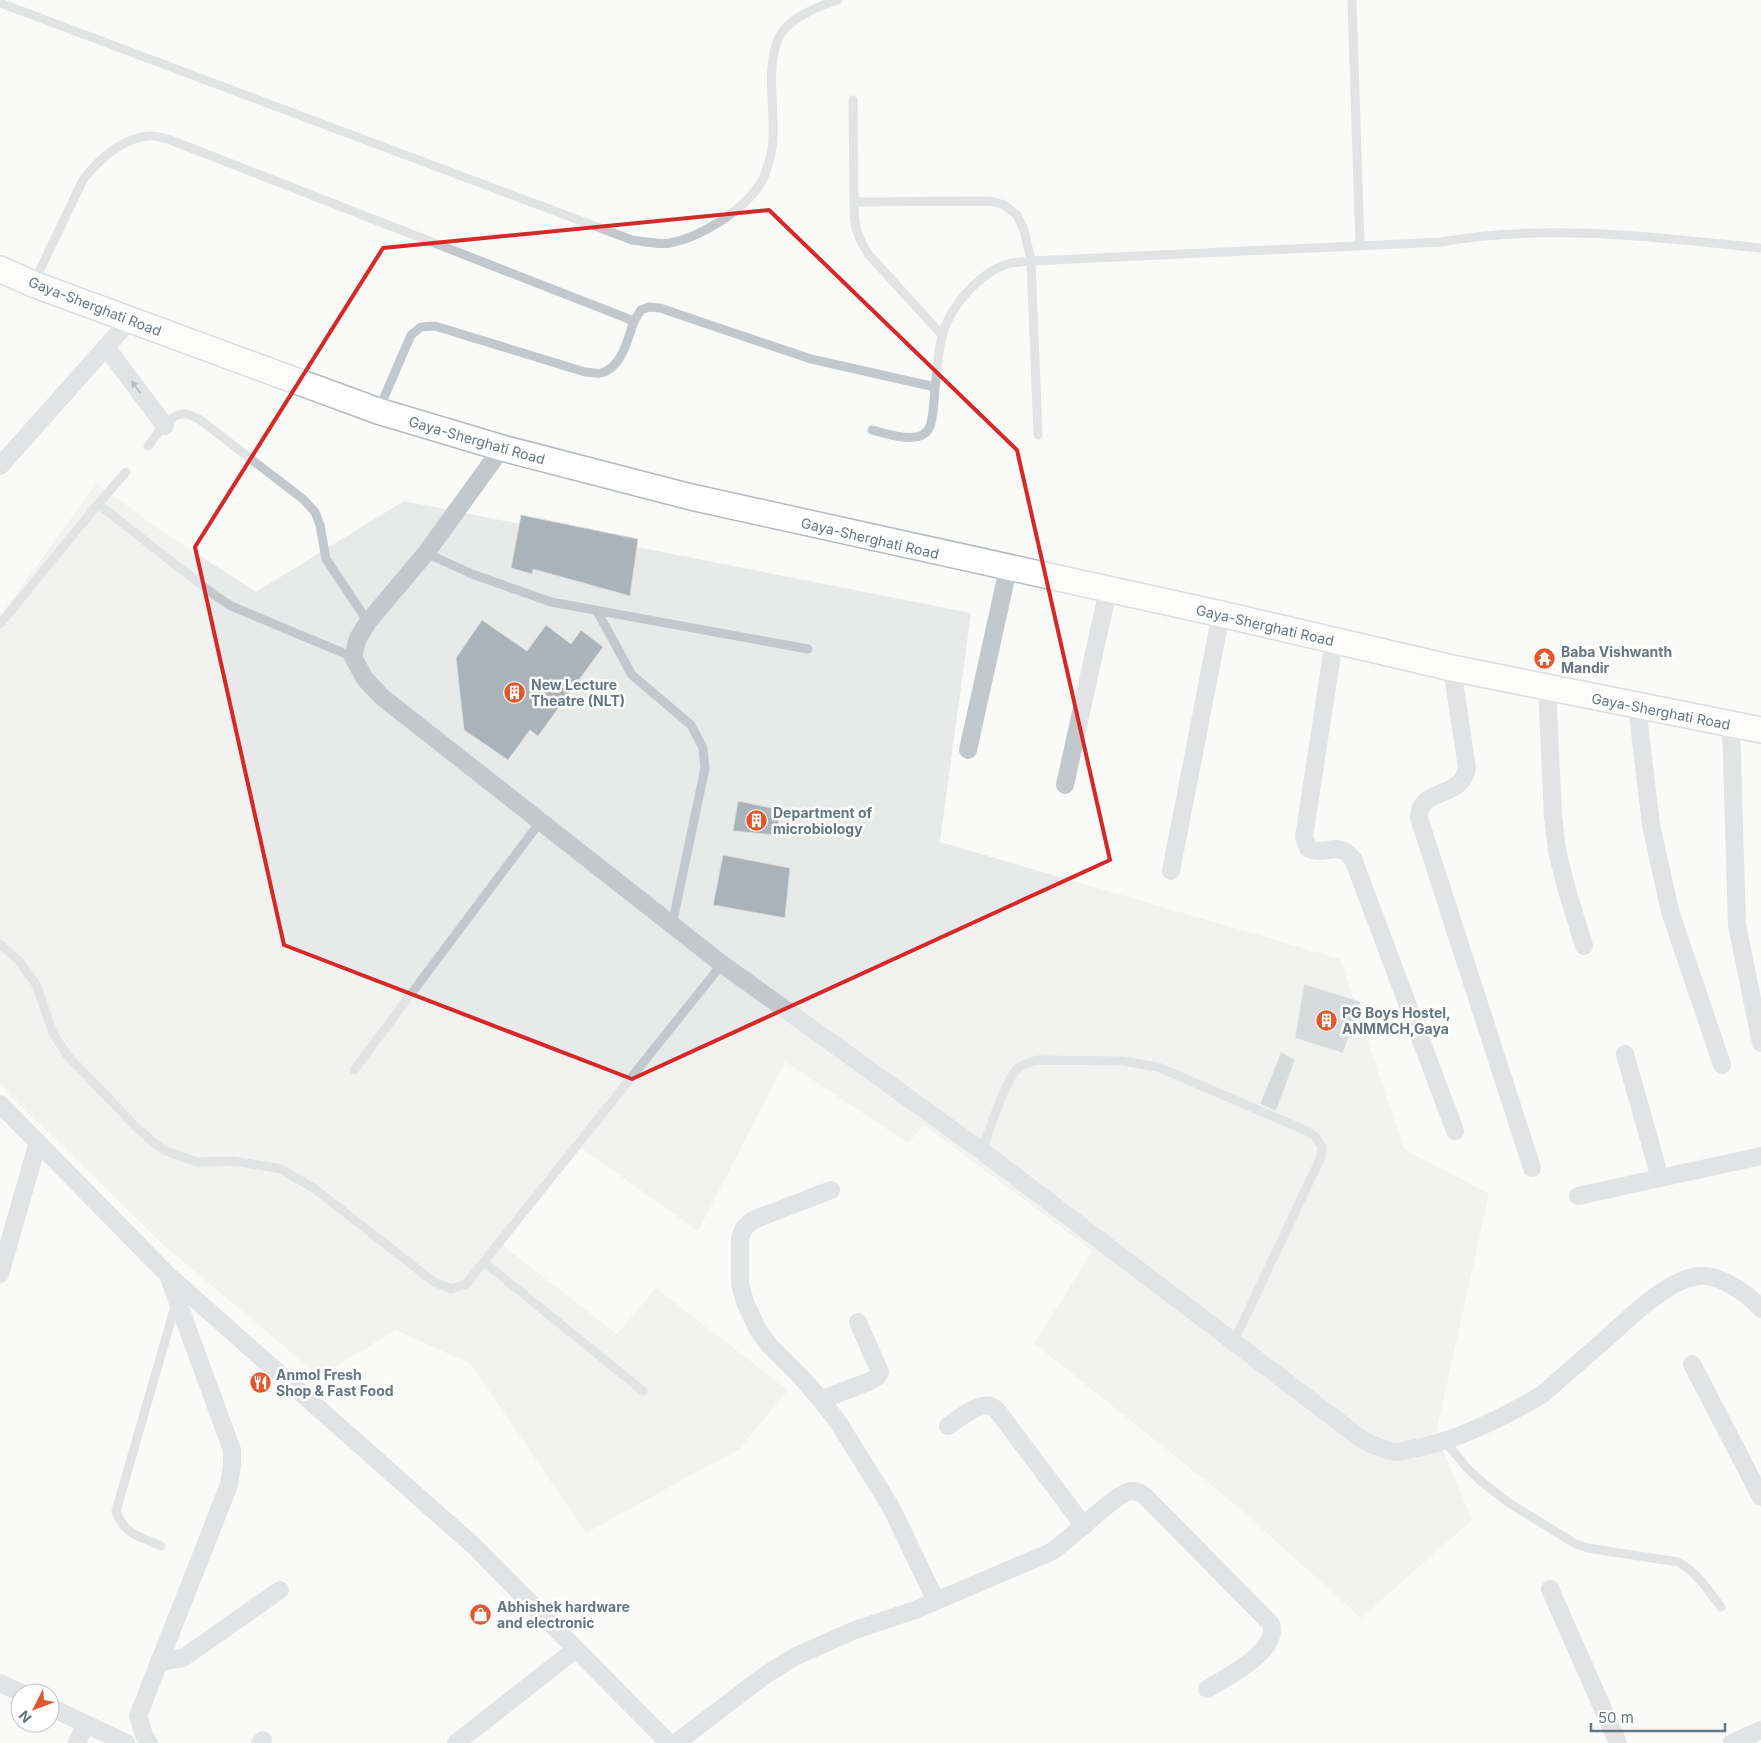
<svg xmlns="http://www.w3.org/2000/svg" width="1761" height="1743" font-family="Inter,sans-serif">
	<style>
		.built { fill: #e8e9e9 }
		.building { fill: #aab3b9; stroke: #dcdcda }
		.lines { fill: none; stroke-linecap: round; stroke-linejoin: round }
		.secondary-casing { stroke: #b3babf; stroke-width: 28 }
		.lane { stroke: #c3c8cc; stroke-width: 9 }
		.street { stroke: #c3c8cc; stroke-width: 18 }
		.secondary { stroke: #fff; stroke-width: 25 }
		.oneway { fill: #6a7a87 }
		.marked { fill: none; stroke: #d62828; stroke-width: 4; stroke-linejoin: round }
		.labels { text-anchor: middle; dominant-baseline: central; stroke-width: 5; stroke-linejoin: round; paint-order: stroke }
		.street-label { font-size: 14px; fill: #657683; stroke: #fff }
		.poi-label { font-size: 14px; font-weight: bold; fill: #657683; stroke: #fff; text-anchor: start }
	</style>
	<rect width="100%" height="100%" fill="#fafaf8"/>
	<polygon class="built" points="97,483 157,528 256,592 404,501 971,613 940,842 1340,959 1404,1149 1489,1194 1436,1433 1472,1520 1361,1618 1238,1507 1034,1343 1093,1251 924,1125 908,1143 785,1062 698,1231 577,1145 501,1244 617,1334 656,1288 788,1390 739,1449 586,1533 471,1364 396,1330 319,1376 160,1242 0,1085 0,616"/>
	<g class="building">
		<polygon points="521,515 638,539 630,596 533,569 532,574 511,568"/>
		<polygon points="482,620 527,651 546,625 571,644 581,630 603,647 538,736 530,730 508,760 464,730 456,658"/>
		<polygon points="738,801 781,810 776,835 733,831"/>
		<polygon points="723,855 790,868 785,918 713,905"/>
		<polygon points="1304,984 1361,1002 1343,1053 1295,1038"/>
		<polygon points="1281,1052 1295,1060 1276,1111 1260,1104"/>
	</g>
	<g class="lines">
		<defs>
			<polyline id="secondary" points="0,269 33,284 378,411 502,448 691,497 1221,614 1452,668 1761,730"/>
		</defs>
		<use href="#secondary" class="secondary-casing"/>
		<g class="lane">
			<polyline points="1352,0 1360,246"/>
			<path d="M0,3L632,240C643,241 658,245 670,243C701,237 743,211 760,184C765,178 771,156 772,148C777,114 765,75 777,42C784,20 818,6 838,0"/>
			<polyline points="853,100 854,202 991,201 1004,205 1017,215 1024,230 1031,261 1038,435"/>
			<path d="M854,202C854,227 856,235 869,255L942,335"/>
			<path d="M34,282L83,180C98,160 124,136 152,136C157,136 162,138 168,139L634,321L641,310L649,307L660,308L811,359L935,387C938,370 937,350 943,333C951,306 977,276 1004,265C1012,262 1022,262 1031,261L1441,242C1547,223 1654,237 1761,248"/>
			<path d="M379,409L411,335L421,327L435,326L585,372C590,372 597,374 601,373C622,368 628,338 634,321"/>
			<path d="M872,430C889,434 925,448 931,423C934,411 934,399 935,387"/>
			<path d="M148,446C157,435 171,411 187,414C191,415 195,418 199,419L303,499L315,512L320,525L326,559L368,622"/>
			<polyline points="98,504 126,472"/>
			<polyline points="426,553 472,574 551,602 808,649"/>
			<polyline points="597,611 632,675 691,725 703,748 705,768 672,925"/>
			<polyline points="0,624 98,504 213,594 231,606 353,657"/>
			<polyline points="0,944 19,961 36,984 53,1033 67,1055 138,1129 163,1150 197,1162 234,1161 281,1169 315,1189 434,1282 451,1289 466,1284 722,964"/>
			<polyline points="354,1070 540,822"/>
			<path d="M982,1151C988,1134 1005,1081 1016,1070C1022,1065 1029,1062 1037,1060L1122,1061L1158,1067L1307,1131L1316,1137L1322,1147L1321,1157L1234,1341"/>
			<polyline points="484,1262 643,1391"/>
			<path d="M1445,1441L1466,1467L1482,1482L1509,1503L1574,1543L1588,1548L1678,1562C1697,1572 1708,1590 1721,1607"/>
			<path d="M161,1546C140,1536 124,1535 116,1511L176,1303"/>
		</g>
		<g class="street">
			<polyline points="106,347 165,426"/>
			<path d="M502,448L426,553L368,622L358,638L353,657L365,679L382,697L722,964L982,1151L1363,1440C1373,1445 1385,1451 1396,1452C1401,1452 1407,1450 1411,1449C1455,1442 1504,1417 1543,1394C1564,1375 1585,1357 1606,1339C1629,1318 1668,1279 1699,1276C1719,1274 1749,1294 1761,1309"/>
			<polyline points="0,466 130,320"/>
			<path d="M1334,641L1304,837L1308,848C1323,856 1331,845 1344,851C1347,852 1350,857 1353,859L1455,1131"/>
			<path d="M1452,668L1467,768C1462,800 1419,786 1419,818L1532,1168"/>
			<polyline points="1547,688 1553,816 1557,851 1566,887 1584,946"/>
			<polyline points="1637,706 1651,825 1670,911 1722,1065"/>
			<polyline points="1731,725 1737,925 1761,1043"/>
			<polyline points="968,750 1008,569"/>
			<polyline points="1065,785 1108,590"/>
			<polyline points="1171,871 1221,614"/>
			<polyline points="1625,1054 1660,1178"/>
			<polyline points="0,1104 168,1275 474,1546 669,1743"/>
			<polyline points="831,1190 753,1220 744,1228 740,1238 740,1284 745,1302 758,1330 769,1345 802,1378 821,1400 838,1422 891,1507 936,1601"/>
			<polyline points="1578,1196 1761,1156"/>
			<polyline points="0,1274 38,1142"/>
			<polyline points="1692,1364 1761,1497"/>
			<polyline points="821,1400 870,1381 877,1377 880,1372 858,1322"/>
			<path d="M948,1426C957,1420 979,1402 990,1406C994,1407 997,1410 999,1413L1084,1526"/>
			<polyline points="1550,1589 1618,1743"/>
			<polyline points="159,1662 183,1658 280,1590"/>
			<polyline points="0,1683 21,1693"/>
			<polyline points="50,1707 126,1743"/>
			<polyline points="77,1743 85,1725"/>
			<polyline points="149,1743 144,1735 138,1716 229,1485 232,1466 232,1450 169,1278"/>
			<polyline points="260,1743 263,1740"/>
			<polyline points="456,1743 576,1649"/>
			<path d="M676,1743L764,1676L794,1657L855,1630L915,1610L1051,1552C1070,1540 1115,1494 1130,1491C1136,1490 1140,1493 1145,1496L1271,1624C1280,1651 1225,1678 1207,1689"/>
			<polyline points="1732,1743 1761,1730"/>
		</g>
		<use href="#secondary" class="secondary"/>
	</g>
	<defs><path id="oneway-solid" d="M-6-.8H1V-3.2L6.5 0L1 3.2V.8H-6Z" transform="scale(1.25)"/></defs>
	<use class="oneway" href="#oneway-solid" transform="translate(136 387) rotate(-127)"/>
	<path d="M0 0H1761V1743H0ZM769,210L1017,450L1110,860L632,1079L284,945L195,547L383,248Z" fill="#fafaf8" fill-opacity=".55" fill-rule="evenodd"/>
	<path class="marked" d="M769,210L1017,450L1110,860L632,1079L284,945L195,547L383,248Z"/>
	<defs>
		<symbol id="temple-disc" viewBox="-11 -11 22 22"><circle r="9.5" fill="#e4572e" stroke="#fff"/><path d="M0-6L5-2H3V0L6.5 2.5H4V6H1.5V3h-3V6H-4V2.5H-6.5L-3 0V-2H-5Z" fill="#fff"/></symbol>
		<symbol id="building-disc" viewBox="-11 -11 22 22"><circle r="9.5" fill="#e4572e" stroke="#fff"/><path d="M-4-6H4V6H1V3H-1V6H-4ZM-2.5-4.3h1.7v1.8h-1.7ZM.8-4.3h1.7v1.8H.8ZM-2.5-1h1.7V.8h-1.7ZM.8-1h1.7V.8H.8Z" fill="#fff"/></symbol>
		<symbol id="restaurant-disc" viewBox="-11 -11 22 22"><circle r="9.5" fill="#e4572e" stroke="#fff"/><path d="M-5-6h1v4h1v-4h1v4h1v-4h1v5L-1.5 .5V6h-2V.5L-5-1ZM5-6V6H3V1.5H1.5Q1.5-4 5-6Z" fill="#fff"/></symbol>
		<symbol id="shop-disc" viewBox="-11 -11 22 22"><circle r="9.5" fill="#e4572e" stroke="#fff"/><path d="M-5-2.5h2.3a2.7 3.5 0 0 1 5.4 0H5L5.5 6h-11ZM-1.5-2.5h3a1.5 2.3 0 0 0-3 0Z" fill="#fff"/></symbol>
	</defs>
	<g fill-rule="evenodd">
		<use href="#temple-disc" x="1532" y="646" width="25" height="25"/>
		<use href="#building-disc" x="502" y="680" width="25" height="25"/>
		<use href="#building-disc" x="744" y="808" width="25" height="25"/>
		<use href="#building-disc" x="1314" y="1008" width="25" height="25"/>
		<use href="#restaurant-disc" x="248" y="1370" width="25" height="25"/>
		<use href="#shop-disc" x="468" y="1602" width="25" height="25"/>
	</g>
	<g class="labels">
		<g class="street-label">
			<text transform="translate(95 306) rotate(21)">Gaya-Sherghati Road</text>
			<text transform="translate(477 440) rotate(16)">Gaya-Sherghati Road</text>
			<text transform="translate(870 538) rotate(13)">Gaya-Sherghati Road</text>
			<text transform="translate(1265 625) rotate(13)">Gaya-Sherghati Road</text>
			<text transform="translate(1661 711) rotate(11)">Gaya-Sherghati Road</text>
		</g>
		<g class="poi-label">
			<text x="1561" y="651">Baba Vishwanth<tspan x="1561" dy="16">Mandir</tspan></text>
			<text x="531" y="684">New Lecture<tspan x="531" dy="16">Theatre (NLT)</tspan></text>
			<text x="773" y="812">Department of<tspan x="773" dy="16">microbiology</tspan></text>
			<text x="1342" y="1012">PG Boys Hostel,<tspan x="1342" dy="16">ANMMCH,Gaya</tspan></text>
			<text x="276" y="1374">Anmol Fresh<tspan x="276" dy="16">Shop &amp; Fast Food</tspan></text>
			<text x="497" y="1606">Abhishek hardware<tspan x="497" dy="16">and electronic</tspan></text>
		</g>
	</g>
	<g transform="translate(35 1708) rotate(228)"><circle r="24" fill="#ffffff" stroke="#c1c8cd"/>
	<path d="M0-4L9 19L0 12L-9 19Z" fill="#e4572e"/>
	<text y="-8" font-size="14" font-weight="bold" text-anchor="middle" fill="#657683">N</text>
	</g>
	<path d="M1591 1723v8h134v-8" fill="none" stroke="#657683" stroke-width="2.5"/>
	<text x="1598" y="1723" font-size="15" fill="#657683" stroke="#ffffff" stroke-width="4" paint-order="stroke">50 m</text>
</svg>
